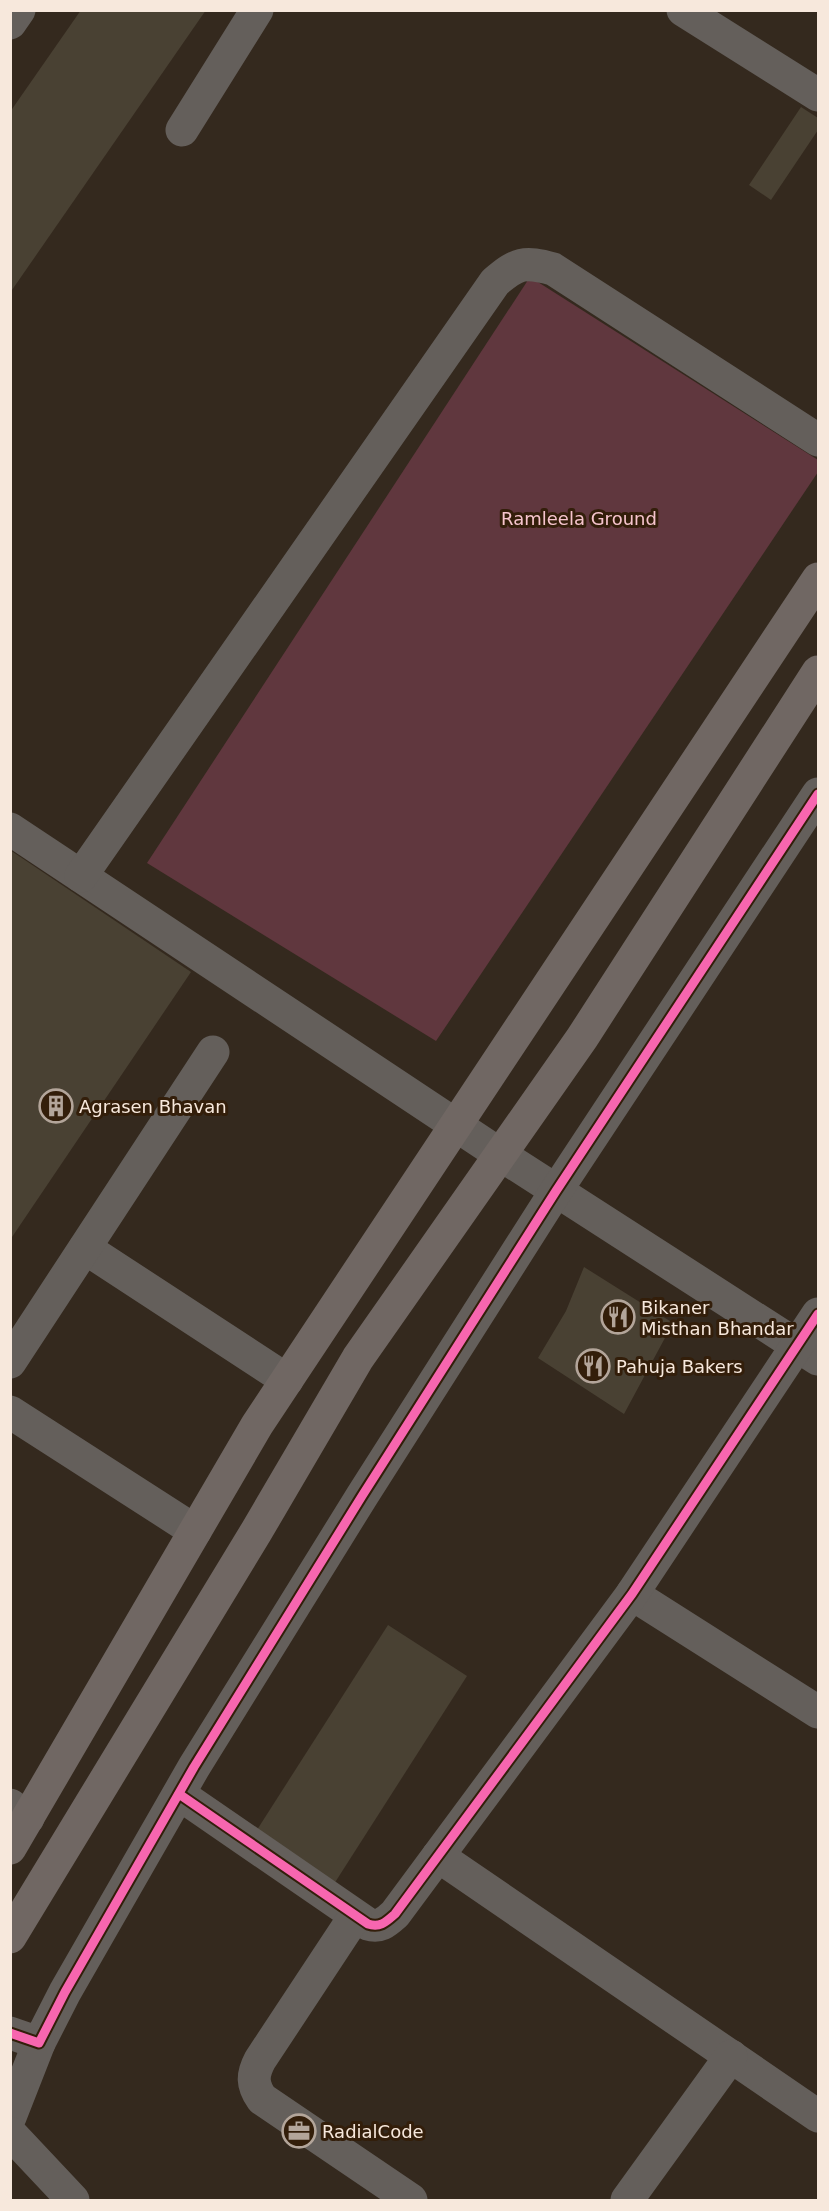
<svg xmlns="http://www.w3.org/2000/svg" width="829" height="2211" font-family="'DejaVu Sans',sans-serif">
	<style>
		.green { fill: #60373e }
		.building { fill: #494133 }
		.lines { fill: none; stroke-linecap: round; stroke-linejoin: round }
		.minor { stroke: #645f5b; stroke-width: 33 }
		.major { stroke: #706763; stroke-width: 33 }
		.cycleway-casing { stroke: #331e0a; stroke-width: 13 }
		.cycleway { stroke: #f766af; stroke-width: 9 }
		.labels { text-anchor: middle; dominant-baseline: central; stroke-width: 6; stroke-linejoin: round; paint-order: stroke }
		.park-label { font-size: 18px; fill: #f6c4cd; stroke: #331e0a }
		.poi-label { font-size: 18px; fill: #f7e8dc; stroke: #331e0a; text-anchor: start }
	</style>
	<rect width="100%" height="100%" fill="#34291e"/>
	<polygon class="green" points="530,277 818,460 818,472 436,1041 147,863"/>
	<g class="building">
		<polygon points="81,10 206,10 12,290 10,288 10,112"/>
		<polygon points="801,107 818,118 818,130 771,200 749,185"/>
		<polygon points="10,850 191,972 10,1240"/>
		<polygon points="584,1267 673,1323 624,1414 538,1358 566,1311"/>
		<polygon points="388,1625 467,1676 334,1884 255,1833"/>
	</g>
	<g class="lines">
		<g class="minor">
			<polyline points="683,10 818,95"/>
			<polyline points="10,23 19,10"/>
			<polyline points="182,130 257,10"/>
			<polyline points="10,829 501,1155 818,1359"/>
			<path d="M81,876L495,282C517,263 524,261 553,269L818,440"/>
			<polyline points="85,1248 287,1380"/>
			<polyline points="10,1362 213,1052"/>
			<polyline points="10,1412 195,1531"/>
			<polyline points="632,1594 818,1712"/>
			<path d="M179,1794L368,1924C380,1928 386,1922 395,1914L632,1594L818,1314"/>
			<polyline points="10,1805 28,1818"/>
			<polyline points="438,1856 818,2116"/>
			<path d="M355,1916L260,2060C252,2075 252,2085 262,2099L411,2200"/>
			<polyline points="10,2033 39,2043 65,1992 194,1767 362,1496 556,1191 818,794"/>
			<polyline points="10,2117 39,2043"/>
			<polyline points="10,2133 73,2200"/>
			<polyline points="627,2200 731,2056"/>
		</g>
		<g class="major">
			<polyline points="10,1848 257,1425 818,579"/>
			<polyline points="10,1937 256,1532 358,1358 582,1038 818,672"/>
		</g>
		<defs>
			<g id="cycleway">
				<path d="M179,1794L368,1924C380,1928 386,1922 395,1914L632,1594L818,1314"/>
				<polyline points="10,2033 39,2043 65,1992 194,1767 362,1496 556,1191 818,794"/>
			</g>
		</defs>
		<use href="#cycleway" class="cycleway-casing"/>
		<use href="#cycleway" class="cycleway"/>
	</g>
	<defs>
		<symbol id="building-ring" viewBox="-11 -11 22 22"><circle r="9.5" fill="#331e0a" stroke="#b3a59a" stroke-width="1.5"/><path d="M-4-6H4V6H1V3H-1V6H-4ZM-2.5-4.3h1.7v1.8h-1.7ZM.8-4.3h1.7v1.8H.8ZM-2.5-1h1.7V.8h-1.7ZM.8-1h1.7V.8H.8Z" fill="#b3a59a"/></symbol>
		<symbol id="restaurant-ring" viewBox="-11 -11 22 22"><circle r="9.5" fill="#331e0a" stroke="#b3a59a" stroke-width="1.5"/><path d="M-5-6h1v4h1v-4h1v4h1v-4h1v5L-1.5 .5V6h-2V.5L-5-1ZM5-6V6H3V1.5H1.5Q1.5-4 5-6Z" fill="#b3a59a"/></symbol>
		<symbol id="office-ring" viewBox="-11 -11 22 22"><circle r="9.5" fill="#331e0a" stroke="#b3a59a" stroke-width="1.5"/><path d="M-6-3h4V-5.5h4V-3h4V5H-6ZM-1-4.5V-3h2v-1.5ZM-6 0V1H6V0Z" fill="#b3a59a"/></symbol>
	</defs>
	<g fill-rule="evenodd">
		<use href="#building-ring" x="37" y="1087" width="38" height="38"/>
		<use href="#restaurant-ring" x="599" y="1298" width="38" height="38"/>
		<use href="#restaurant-ring" x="574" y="1347" width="38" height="38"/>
		<use href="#office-ring" x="280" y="2112" width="38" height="38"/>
	</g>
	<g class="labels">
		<g class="park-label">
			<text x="579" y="518">Ramleela Ground</text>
		</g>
		<g class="poi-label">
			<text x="79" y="1106">Agrasen Bhavan</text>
			<text x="641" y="1307">Bikaner<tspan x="641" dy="21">Misthan Bhandar</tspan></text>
			<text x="616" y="1366">Pahuja Bakers</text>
			<text x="322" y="2131">RadialCode</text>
		</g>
	</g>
	<rect width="829" height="2211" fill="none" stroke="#f7e8dc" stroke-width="24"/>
</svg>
